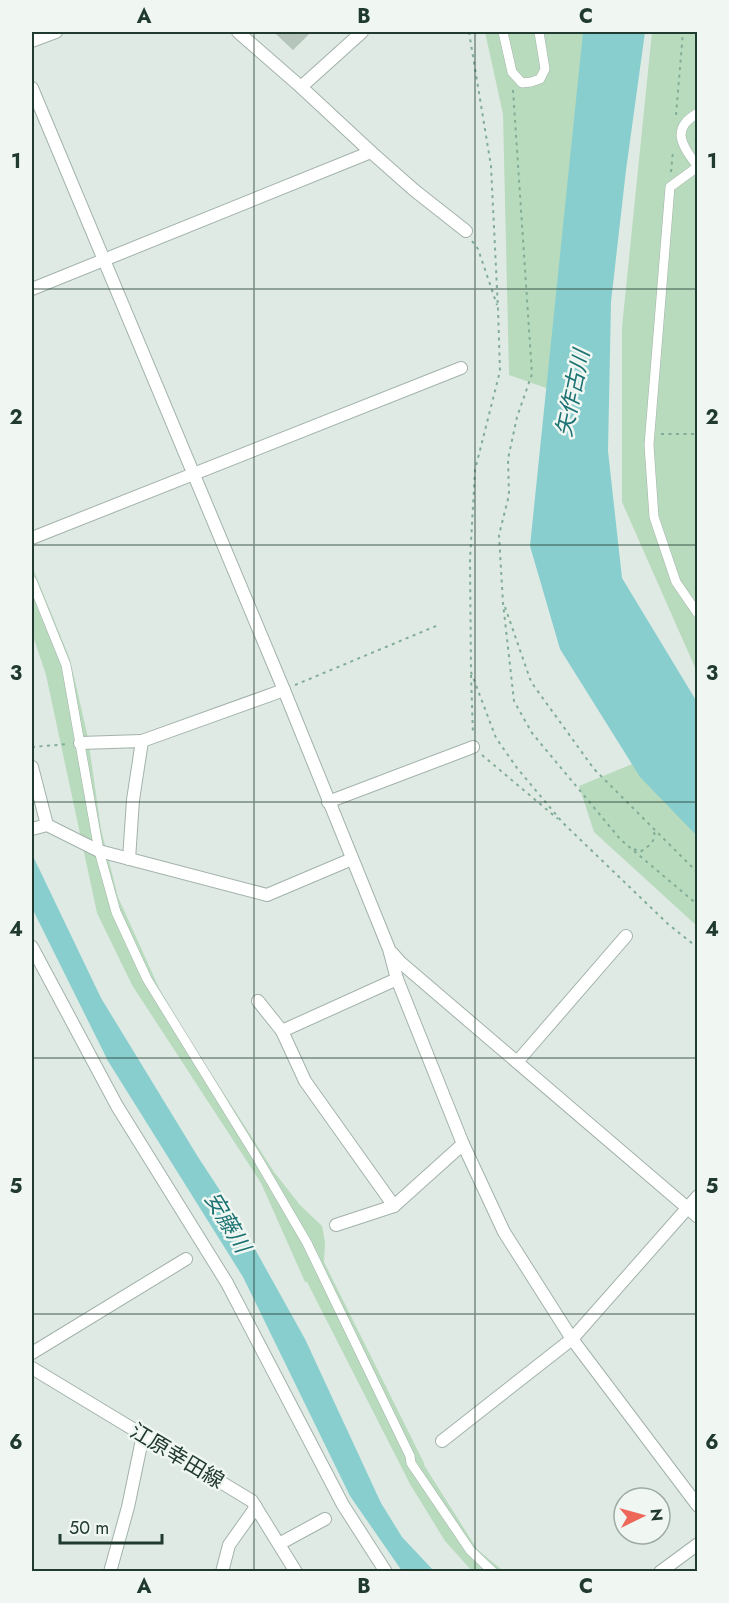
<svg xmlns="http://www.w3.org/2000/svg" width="729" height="1603" font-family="Jost,'Noto Sans JP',sans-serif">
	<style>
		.green { fill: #b9dbbd }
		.water { fill: #88cece }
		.building { fill: #b5c5bc; stroke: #b2c3ba; stroke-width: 1.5 }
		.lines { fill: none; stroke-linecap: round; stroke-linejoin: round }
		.pedestrian-casing { stroke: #a2b2aa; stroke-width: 10 }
		.minor-casing { stroke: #a2b2aa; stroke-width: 14 }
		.path { stroke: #81ad98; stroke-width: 2; stroke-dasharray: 3 4.5; stroke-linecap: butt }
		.pedestrian { stroke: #fff; stroke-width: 9 }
		.minor { stroke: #fff; stroke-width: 12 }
		.grid { fill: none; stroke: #213a2f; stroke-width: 1.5; stroke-opacity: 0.55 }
		.labels { text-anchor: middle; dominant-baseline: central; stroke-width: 5; stroke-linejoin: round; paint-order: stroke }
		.street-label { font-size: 21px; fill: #213a2f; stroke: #f0f7f2 }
		.water-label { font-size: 22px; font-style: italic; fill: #1d7273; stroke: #f0f7f2 }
		.neatline { fill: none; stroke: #213a2f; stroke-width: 2 }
		.grid-label { font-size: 20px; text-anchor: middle; font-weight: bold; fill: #213a2f }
	</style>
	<rect width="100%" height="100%" fill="#dfeae4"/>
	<g class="green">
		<polygon points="485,32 603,32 549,389 509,375 503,114"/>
		<polygon points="652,32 697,32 697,672 622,502 622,327"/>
		<polygon points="32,566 70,659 88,738 101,829 118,897 159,988 188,1037 274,1172 300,1205 322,1226 325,1242 324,1262 424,1463 424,1465 477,1549 503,1571 472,1571 445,1541 410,1484 307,1282 305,1282 261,1183 132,985 97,913 46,675 32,633"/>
		<polygon points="647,758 697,810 697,926 594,832 579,786"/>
	</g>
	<g class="water">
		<polygon points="583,32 645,32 626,170 611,302 608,451 622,578 697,702 697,836 640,777 560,649 530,546"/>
		<polygon points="32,854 101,998 198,1157 236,1215 305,1339 381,1503 402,1537 434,1571 402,1571 350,1496 243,1277 108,1061 32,908"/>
	</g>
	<polygon class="building" points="275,32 310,32 293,49"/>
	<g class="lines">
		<defs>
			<g id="pedestrian">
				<polyline points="503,32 512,72 522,83 531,82 540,79 545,69 539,32"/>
				<path d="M698,113C671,128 681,145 696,164V168L670,187L649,445L654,517L676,582L698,614"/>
				<polyline points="32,581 66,665 99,851 116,912 147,979 258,1159 307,1243 410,1456 411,1463 470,1550 493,1572"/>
			</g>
			<g id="minor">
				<polyline points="238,32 301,87 371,152 414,190 466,231"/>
				<polyline points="32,41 56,32"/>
				<polyline points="301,87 362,32"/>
				<polyline points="32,88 284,690 389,949 397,979 463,1144 504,1232 572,1339 698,1506"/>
				<polyline points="32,289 371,152"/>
				<polyline points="32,538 461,368"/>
				<polyline points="142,741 284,690"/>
				<polyline points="80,743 142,741 133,800 129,859"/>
				<polyline points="32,767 47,825"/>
				<polyline points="328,802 473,747"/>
				<polyline points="32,829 47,825 99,851 267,895 352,859"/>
				<polyline points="32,947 117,1106 227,1283 343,1505 386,1572"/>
				<polyline points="392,953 400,962 698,1217"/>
				<polyline points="258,1001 282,1031 305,1081 394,1206"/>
				<polyline points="282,1031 397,979"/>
				<polyline points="517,1062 626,936"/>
				<polyline points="336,1225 394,1206 463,1144"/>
				<polyline points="32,1353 186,1259"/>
				<polyline points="32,1368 252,1501 296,1572"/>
				<polyline points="442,1441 572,1339 698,1196"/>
				<polyline points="279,1544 325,1519"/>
				<polyline points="110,1572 128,1507 143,1435"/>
				<polyline points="222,1572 229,1545 256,1507"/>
				<polyline points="660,1572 698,1544"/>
			</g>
		</defs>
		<use href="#pedestrian" class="pedestrian-casing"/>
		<use href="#minor" class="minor-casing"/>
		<g class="path">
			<polyline points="469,32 491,166 498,309 500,371 475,470 470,560 471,672 496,738 517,768 563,823 668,924 698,948"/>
			<polyline points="513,90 532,374 517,417 508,459 509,495 499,535 503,603 514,701 532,733 621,840 698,905"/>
			<polyline points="676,115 683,32"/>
			<polyline points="671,172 673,151"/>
			<polyline points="472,241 478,249 497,305"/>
			<polyline points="661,434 698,434"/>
			<polyline points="505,607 530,679 534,686 594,769 698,873"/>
			<polyline points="471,675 473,735"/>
			<polyline points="295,685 436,626"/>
			<polyline points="32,747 68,744"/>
			<polyline points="482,755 558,819"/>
			<path d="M634,849L640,852C649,846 658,840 653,829"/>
		</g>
		<use href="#pedestrian" class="pedestrian"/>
		<use href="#minor" class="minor"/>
	</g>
	<path class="grid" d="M254,32V1572M475,32V1572M32,289H698M32,545H698M32,802H698M32,1058H698M32,1314H698"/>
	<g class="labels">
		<g class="street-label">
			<text transform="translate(177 1456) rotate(31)">江原幸田線</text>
		</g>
		<g class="water-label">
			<text transform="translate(572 393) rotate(-78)">矢作古川</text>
			<text transform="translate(228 1222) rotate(59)">安藤川</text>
		</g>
	</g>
	<rect width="729" height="1603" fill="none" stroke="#f0f7f2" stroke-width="66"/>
	<g transform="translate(642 1516) rotate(85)"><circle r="28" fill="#f0f7f2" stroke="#9daba4" stroke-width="1.5"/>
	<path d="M0-4.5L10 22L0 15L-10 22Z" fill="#ee685a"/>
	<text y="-9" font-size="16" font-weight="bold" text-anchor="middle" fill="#213a2f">N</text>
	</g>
	<path d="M60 1534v9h102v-9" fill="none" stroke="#213a2f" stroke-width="3"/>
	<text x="69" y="1534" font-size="18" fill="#213a2f" stroke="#f0f7f2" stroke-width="4.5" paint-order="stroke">50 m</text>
	<rect x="33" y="33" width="663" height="1537" class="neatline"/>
	<g class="grid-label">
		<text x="144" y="23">A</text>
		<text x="364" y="23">B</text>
		<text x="586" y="23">C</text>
		<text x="16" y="168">1</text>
		<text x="712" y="168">1</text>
		<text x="16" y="424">2</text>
		<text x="712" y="424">2</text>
		<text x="16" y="680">3</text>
		<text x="712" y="680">3</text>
		<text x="16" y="936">4</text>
		<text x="712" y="936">4</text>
		<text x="16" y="1193">5</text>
		<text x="712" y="1193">5</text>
		<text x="16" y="1449">6</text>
		<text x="712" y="1449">6</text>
		<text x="144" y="1593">A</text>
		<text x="364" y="1593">B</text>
		<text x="586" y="1593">C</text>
	</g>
</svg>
